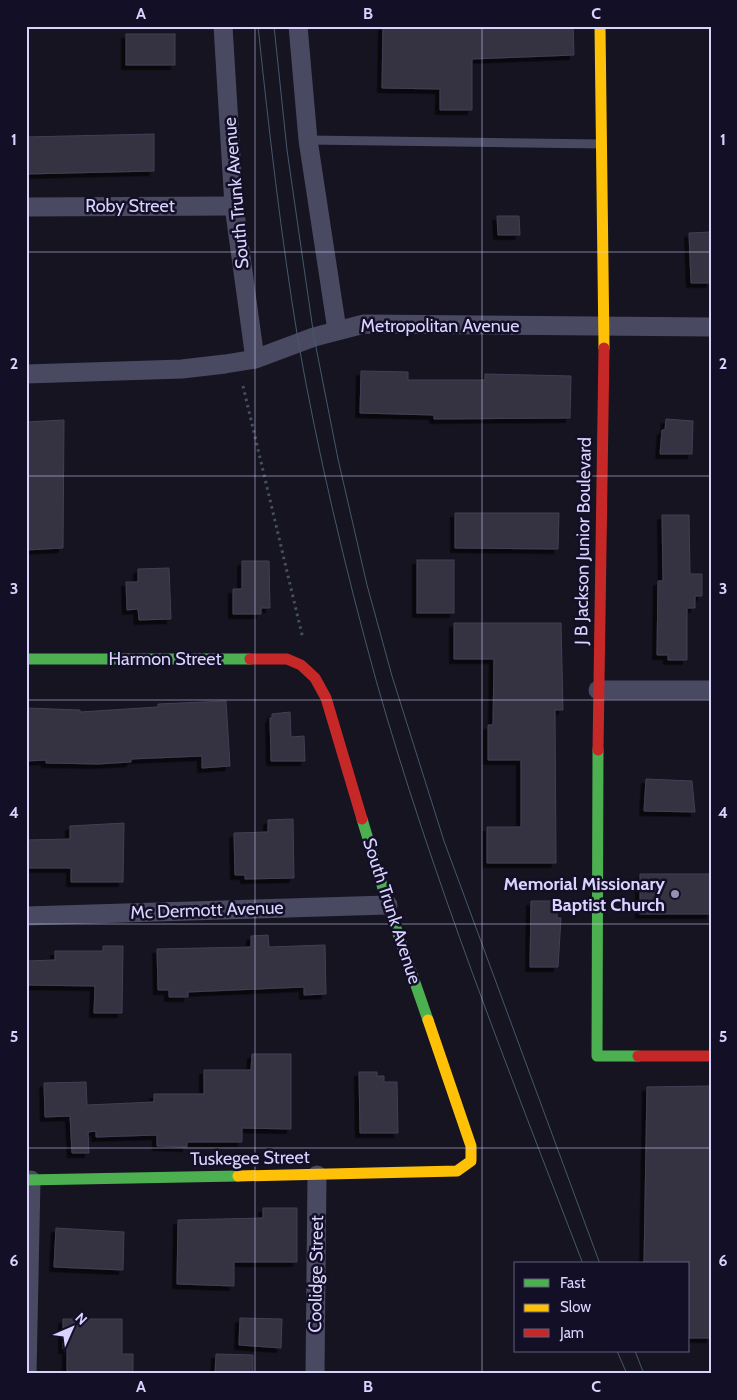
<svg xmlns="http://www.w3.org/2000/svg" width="737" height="1400" font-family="Cabin,sans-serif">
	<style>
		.building { fill: #343243; stroke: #433f54; filter: url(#shadow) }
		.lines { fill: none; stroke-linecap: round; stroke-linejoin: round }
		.path { stroke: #44505f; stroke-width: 3; stroke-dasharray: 2.5 4; stroke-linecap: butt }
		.lane { stroke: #4a4962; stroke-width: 9 }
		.street { stroke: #4a4962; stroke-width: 19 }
		.fast { stroke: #4caf50; stroke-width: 11 }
		.slow { stroke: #ffc107; stroke-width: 11 }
		.jam { stroke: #c62828; stroke-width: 11 }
		.tram { stroke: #43596b; stroke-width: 1 }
		.grid { fill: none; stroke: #d9d4ff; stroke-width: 1; stroke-opacity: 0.55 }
		.poi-dot { fill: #9591b1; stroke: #130f26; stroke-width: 2 }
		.labels { text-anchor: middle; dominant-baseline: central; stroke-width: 5; stroke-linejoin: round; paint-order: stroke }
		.street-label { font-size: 18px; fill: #d9d4ff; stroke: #130f26 }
		.poi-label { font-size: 18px; font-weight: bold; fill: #d9d4ff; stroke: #130f26; text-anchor: end }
		.neatline { fill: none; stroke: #d9d4ff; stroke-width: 2 }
		.grid-label { font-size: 16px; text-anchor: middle; font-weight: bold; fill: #d9d4ff }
	</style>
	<defs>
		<filter id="shadow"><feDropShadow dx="-4.5" dy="4.5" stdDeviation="0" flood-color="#0009"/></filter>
	</defs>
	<rect width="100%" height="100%" fill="#161421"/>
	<g class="building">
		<polygon points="383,26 573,26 574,55 472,59 472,110 440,110 440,89 382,88"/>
		<rect x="126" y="34" width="49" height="31"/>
		<polygon points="154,134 154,171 26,174 26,137"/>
		<polygon points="497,216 519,216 520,235 498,235"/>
		<polygon points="711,232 711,283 691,283 689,233"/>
		<polygon points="361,371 408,372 408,380 485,380 485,374 571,376 570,418 434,419 434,415 360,413"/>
		<polygon points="666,419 693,421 692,454 660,454 662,430 665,430"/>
		<polygon points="64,420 63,548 26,550 26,422"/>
		<polygon points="455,513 559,513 558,549 455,548"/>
		<polygon points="662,515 689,515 690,574 702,574 702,596 695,596 695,608 687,608 687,660 668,660 668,655 657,655 658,581 663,581"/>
		<rect x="417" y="560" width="37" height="53"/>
		<polygon points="242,561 269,561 270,608 261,608 261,614 233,614 233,589 242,589"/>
		<polygon points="169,568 171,619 139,620 138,609 127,610 126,582 138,582 138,569"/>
		<polygon points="454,623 561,623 563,710 555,710 556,863 487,863 487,827 521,827 521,760 488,760 488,725 493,725 494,659 454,659"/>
		<polygon points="226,701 230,766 202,768 202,756 131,759 131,762 98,764 46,763 46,760 26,761 26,708 80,710 80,712 158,707 158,704"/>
		<polygon points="290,712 291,737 304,736 305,761 271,761 270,718 272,718 272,714"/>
		<polygon points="646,779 692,781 695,812 644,811"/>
		<polygon points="293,819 294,878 245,879 245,875 235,875 234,833 268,832 268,820"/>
		<polygon points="124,823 123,882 71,882 71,868 26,868 26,840 70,839 70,826"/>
		<rect x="640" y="874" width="71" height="40"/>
		<polygon points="531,901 558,901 557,918 561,918 558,967 530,967"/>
		<polygon points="268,935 269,947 325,945 326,994 304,995 304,987 188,992 188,997 169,997 169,990 158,990 157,949 251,947 251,936"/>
		<polygon points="103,946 123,946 122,1013 94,1013 95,986 26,985 26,961 55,960 55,951 103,951"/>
		<polygon points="252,1054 291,1054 291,1129 242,1128 242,1142 187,1142 187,1147 157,1146 157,1135 96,1137 96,1131 88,1132 89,1153 72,1153 70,1116 45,1117 44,1083 86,1082 87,1105 154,1102 154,1094 204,1094 204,1070 251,1070"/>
		<polygon points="359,1072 377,1072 377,1076 384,1076 384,1082 397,1082 398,1133 360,1133"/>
		<polygon points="711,1086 711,1338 688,1338 688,1264 644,1264 647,1087"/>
		<polygon points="263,1208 297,1208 297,1262 234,1262 234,1286 177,1284 178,1220 263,1218"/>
		<polygon points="56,1228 124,1232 123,1270 54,1267"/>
		<polygon points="240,1318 282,1319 281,1348 239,1345"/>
		<polygon points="63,1319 122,1319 122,1354 133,1354 133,1374 67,1374 67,1349 63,1349"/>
		<polygon points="216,1354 253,1355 253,1374 215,1374"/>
	</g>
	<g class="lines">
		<polyline class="path" points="243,386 303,639"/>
		<polyline class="lane" points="308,140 601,144"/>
		<g class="street">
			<polyline points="223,26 234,206 255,359"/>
			<polyline points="298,26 308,140 337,330"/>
			<polyline points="26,207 234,206"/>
			<polyline points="26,374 182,369 225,364 255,359 314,337 364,324 711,327"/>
			<polyline points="598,690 711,690"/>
			<polyline points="26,916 388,905"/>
			<polyline points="27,1374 31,1180"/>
			<polyline points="315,1374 317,1175"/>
		</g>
		<g class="fast">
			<polyline points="26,659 250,659"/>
			<polyline points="598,750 597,1056 638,1056"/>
			<polyline points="362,819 388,905 428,1020"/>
			<polyline points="26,1180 238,1176"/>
		</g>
		<g class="slow">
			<polyline points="600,26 604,348"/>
			<polyline points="238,1176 457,1171 471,1161 471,1146 428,1020"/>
		</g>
		<g class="jam">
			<polyline points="250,659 287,659 301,665 315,678 326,698 362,819"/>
			<polyline points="598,750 604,348"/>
			<polyline points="638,1056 711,1056"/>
		</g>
		<g class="tram">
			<path d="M258,26C269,131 281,236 298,340C318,454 345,568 376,680C432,878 509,1071 583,1264"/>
			<polyline points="274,26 287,150 314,337 338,459 367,585 392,676 444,841 600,1264"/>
			<polyline points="617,1351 627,1374"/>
			<polyline points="635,1351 644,1374"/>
		</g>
	</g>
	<path class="grid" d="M255,26V1374M482,26V1374M26,252H711M26,476H711M26,700H711M26,924H711M26,1148H711"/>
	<circle class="poi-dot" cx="675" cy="894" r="5"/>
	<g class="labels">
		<g class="street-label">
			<text transform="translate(236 193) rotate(-95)">South Trunk Avenue</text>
			<text x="130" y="206">Roby Street</text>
			<text x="440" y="326">Metropolitan Avenue</text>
			<text transform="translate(583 541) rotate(-89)">J B Jackson Junior Boulevard</text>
			<text x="165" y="659">Harmon Street</text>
			<text transform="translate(207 910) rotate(-2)">Mc Dermott Avenue</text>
			<text transform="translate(392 911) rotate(72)">South Trunk Avenue</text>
			<text transform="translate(250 1158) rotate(-1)">Tuskegee Street</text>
			<text transform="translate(316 1274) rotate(-89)">Coolidge Street</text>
		</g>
		<g class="poi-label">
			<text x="665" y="884">Memorial Missionary<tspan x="665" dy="21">Baptist Church</tspan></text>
		</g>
	</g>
	<rect width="737" height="1400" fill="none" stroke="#130f26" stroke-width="55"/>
	<rect x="514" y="1262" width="175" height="90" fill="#130f26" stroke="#625e7d"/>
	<rect x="524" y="1279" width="25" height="8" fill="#4caf50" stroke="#625e7d"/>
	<text x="560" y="1288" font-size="15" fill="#d9d4ff">Fast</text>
	<rect x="524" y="1304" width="25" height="8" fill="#ffc107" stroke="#625e7d"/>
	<text x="560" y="1312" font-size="15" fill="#d9d4ff">Slow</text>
	<rect x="524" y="1329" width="25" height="8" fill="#c62828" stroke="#625e7d"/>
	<text x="560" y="1338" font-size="15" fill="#d9d4ff">Jam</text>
	<g transform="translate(72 1328) rotate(45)" stroke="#130f26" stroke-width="4" paint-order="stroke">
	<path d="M0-4L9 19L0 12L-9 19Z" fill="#d9d4ff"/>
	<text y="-8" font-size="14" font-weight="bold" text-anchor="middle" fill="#d9d4ff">N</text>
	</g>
	<rect x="28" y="28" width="682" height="1344" class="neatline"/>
	<g class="grid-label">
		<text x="141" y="19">A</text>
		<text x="368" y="19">B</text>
		<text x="596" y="19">C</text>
		<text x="14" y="145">1</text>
		<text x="723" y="145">1</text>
		<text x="14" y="369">2</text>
		<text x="723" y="369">2</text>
		<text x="14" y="594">3</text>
		<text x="723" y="594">3</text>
		<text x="14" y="818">4</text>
		<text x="723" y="818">4</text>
		<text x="14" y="1042">5</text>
		<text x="723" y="1042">5</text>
		<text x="14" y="1266">6</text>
		<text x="723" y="1266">6</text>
		<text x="141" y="1392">A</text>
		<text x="368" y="1392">B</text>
		<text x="596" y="1392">C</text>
	</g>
</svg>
